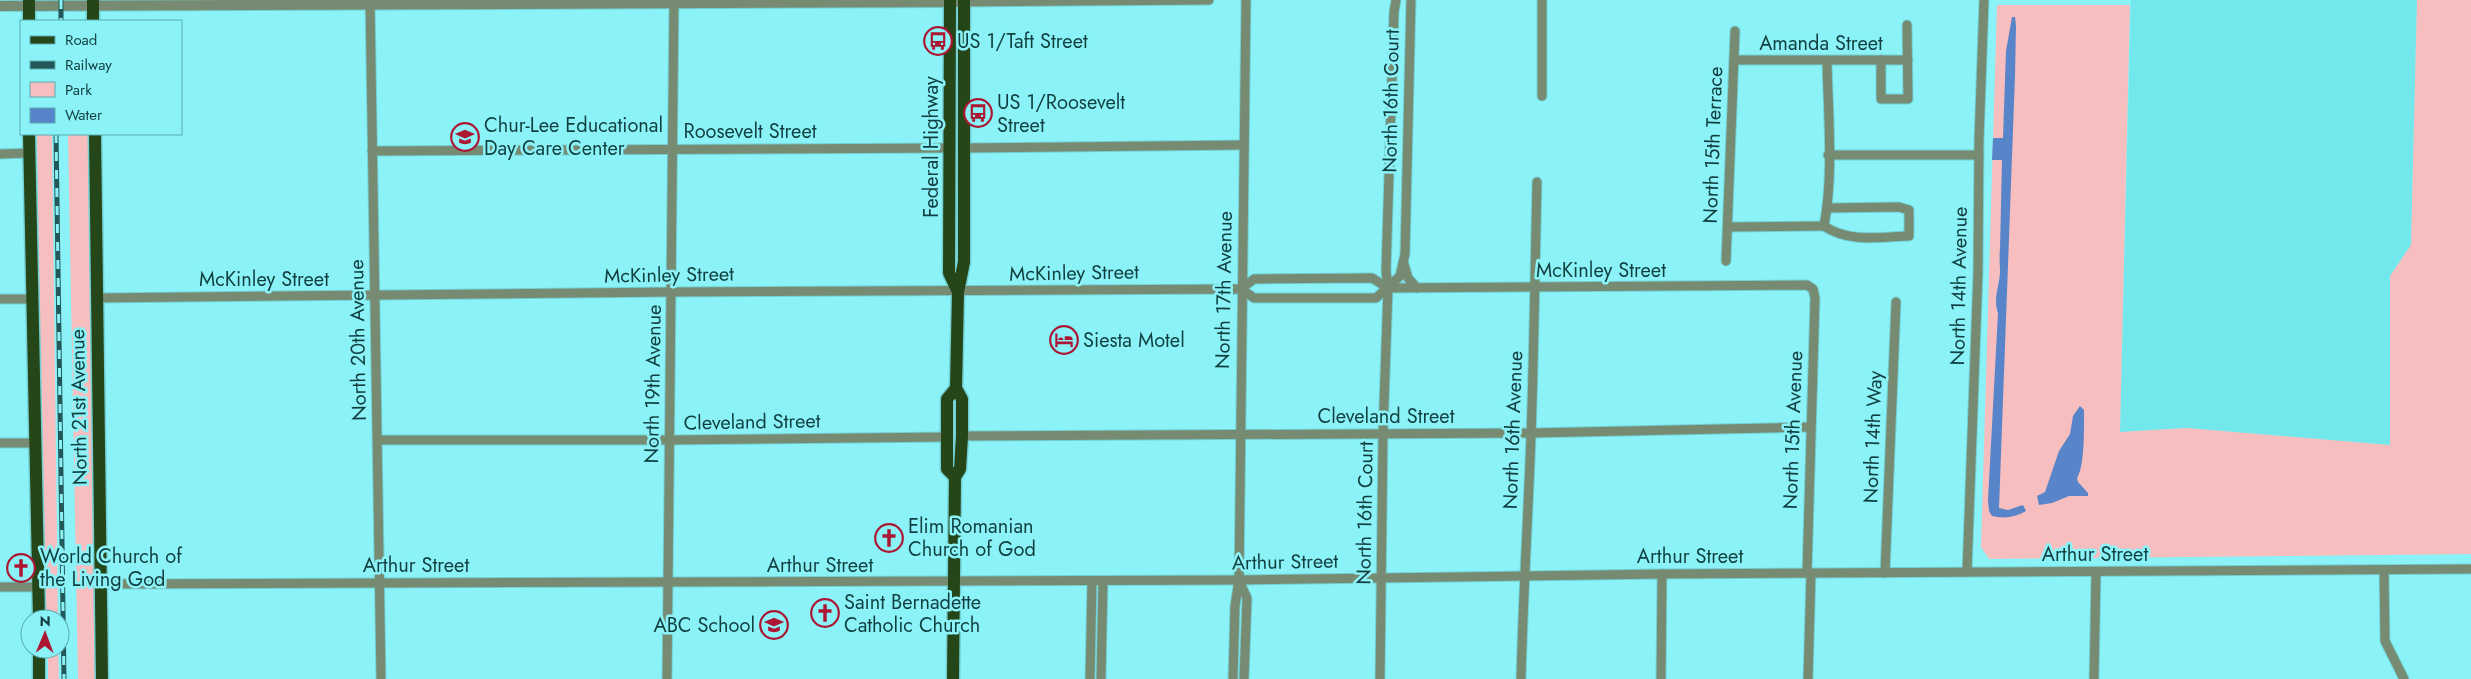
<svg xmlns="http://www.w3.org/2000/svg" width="2471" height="679" font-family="Jost,sans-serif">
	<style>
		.built { fill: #72e8ed }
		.green { fill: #f6bebe }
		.water { fill: #5884c9 }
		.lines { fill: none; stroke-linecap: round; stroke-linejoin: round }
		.minor-casing { stroke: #73cfd2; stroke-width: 11 }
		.tertiary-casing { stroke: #73cfd2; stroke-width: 12 }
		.primary-casing { stroke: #73cfd2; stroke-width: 15 }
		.minor { stroke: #778b72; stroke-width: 9 }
		.tertiary { stroke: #778b72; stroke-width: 10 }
		.primary { stroke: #244619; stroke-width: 12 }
		.rail-casing { stroke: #225859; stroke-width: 5 }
		.rail { stroke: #8bf3f7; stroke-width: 3; stroke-dasharray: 9; stroke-linecap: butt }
		.labels { text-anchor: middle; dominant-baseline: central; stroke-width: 5; stroke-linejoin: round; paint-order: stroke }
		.poi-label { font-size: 20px; fill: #113f40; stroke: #8bf3f7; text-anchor: start }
		.street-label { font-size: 20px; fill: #113f40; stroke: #8bf3f7 }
	</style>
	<rect width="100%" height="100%" fill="#8bf3f7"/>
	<polygon class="built" points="2131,0 2417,0 2411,245 2390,276 2390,445 2187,428 2120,432"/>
	<g class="green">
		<polygon points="2417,0 2471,0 2471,554 1989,559 1981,547 1997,5 2130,5 2120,432 2187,428 2390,445 2390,276 2411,245"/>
		<polygon points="37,134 52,134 58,619 45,619 43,597"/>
		<polygon points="68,134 88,134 95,679 78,679"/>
		<polygon points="48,649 58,649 59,679 48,679"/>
	</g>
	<g class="water">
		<path d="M2012,17H2015L2016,26L2015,76L1999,508L2008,510L2023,505L2026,511C2016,517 2004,519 1992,516L1989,511L1988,500L1998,313C1993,299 1999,287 2000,273C2000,264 1999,257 2000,249L2002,160H1992L1993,138H2003L2006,51Z"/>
		<path d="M2080,406L2084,410C2084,427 2085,466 2077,478L2078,482L2088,493V496H2069L2052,503L2039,505L2037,496L2045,492L2059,451L2070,434L2073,416Z"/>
	</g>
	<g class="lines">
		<defs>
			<g id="minor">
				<polyline points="370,0 381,679"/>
				<polyline points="964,2 1209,0"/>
				<polyline points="1734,60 1908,60"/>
				<polyline points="1881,60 1881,99 1908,99 1907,25"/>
				<polyline points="1542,96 1542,0"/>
				<polyline points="965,148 1243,145"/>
				<polyline points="372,151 948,148"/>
				<polyline points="0,154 29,153"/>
				<polyline points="1828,155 1979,155"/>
				<path d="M1824,226C1849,243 1880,237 1909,236V210L1899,207L1827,208"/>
				<path d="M1824,226C1834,173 1828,114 1827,61"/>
				<polyline points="1728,227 1824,226"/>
				<polyline points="1726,261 1735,31"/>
				<polyline points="1404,264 1408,278 1417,288"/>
				<polyline points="1241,289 1254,279 1372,278 1388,288 1807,285 1813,289 1815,298 1807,573"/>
				<polyline points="97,298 671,292 1241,289 1254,298 1376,298 1400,276 1405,254 1411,0"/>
				<polyline points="0,299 32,299"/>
				<polyline points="962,436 1531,433 1810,427"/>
				<polyline points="378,440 670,440 947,437"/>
				<polyline points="0,443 34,443"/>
				<polyline points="2384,570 2385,641 2404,679"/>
				<polyline points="1967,572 1978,272 1979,140 1984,0"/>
				<polyline points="1885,573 1896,302"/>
				<polyline points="1239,581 1247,598 1244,679"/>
				<polyline points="100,584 1239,580 1662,574 2471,569"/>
				<polyline points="0,587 39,587"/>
				<polyline points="667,679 674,0"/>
				<polyline points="1090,679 1092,581"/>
				<polyline points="1101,679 1103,581"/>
				<polyline points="1233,679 1235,606 1239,580 1246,0"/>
				<polyline points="1380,679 1383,433 1388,288 1386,271 1394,12 1396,0"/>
				<path d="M1521,679C1523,598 1528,518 1531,436C1534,352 1535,267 1537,182"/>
				<polyline points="1661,679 1662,574"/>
				<polyline points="1808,679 1811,573"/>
				<polyline points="2094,679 2096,572"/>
			</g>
			<polyline id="tertiary" points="0,6 964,2"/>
			<g id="primary">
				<polyline points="29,0 29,21"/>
				<polyline points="93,0 93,21"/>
				<polyline points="950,0 949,273 958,292"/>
				<polyline points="29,134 39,619"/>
				<polyline points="95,134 102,679"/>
				<polyline points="955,477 960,469 962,436 962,399 956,388 958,292 964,262 964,0"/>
				<polyline points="955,477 947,469 947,399 956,388"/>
				<polyline points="39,649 39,679"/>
				<polyline points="953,679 955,477"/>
			</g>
		</defs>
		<use href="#minor" class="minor-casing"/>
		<use href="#tertiary" class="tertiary-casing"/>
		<use href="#primary" class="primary-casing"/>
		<use href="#minor" class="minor"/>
		<use href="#tertiary" class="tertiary"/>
		<use href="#primary" class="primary"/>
		<defs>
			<g id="rail">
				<polyline points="61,0 61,21"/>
				<polyline points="56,134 64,679"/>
			</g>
		</defs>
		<use href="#rail" class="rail-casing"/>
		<use href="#rail" class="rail"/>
	</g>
	<defs>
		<symbol id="bus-ring" viewBox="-11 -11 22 22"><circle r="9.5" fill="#8bf3f7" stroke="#ac1632" stroke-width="1.5"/><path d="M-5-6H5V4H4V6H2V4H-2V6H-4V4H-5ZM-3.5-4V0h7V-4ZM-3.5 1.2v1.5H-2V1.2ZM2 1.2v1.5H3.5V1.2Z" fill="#ac1632"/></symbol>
		<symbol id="school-ring" viewBox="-11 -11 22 22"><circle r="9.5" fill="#8bf3f7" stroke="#ac1632" stroke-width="1.5"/><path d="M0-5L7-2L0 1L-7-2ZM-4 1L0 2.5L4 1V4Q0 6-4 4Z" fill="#ac1632"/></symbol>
		<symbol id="hotel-ring" viewBox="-11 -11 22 22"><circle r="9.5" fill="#8bf3f7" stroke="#ac1632" stroke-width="1.5"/><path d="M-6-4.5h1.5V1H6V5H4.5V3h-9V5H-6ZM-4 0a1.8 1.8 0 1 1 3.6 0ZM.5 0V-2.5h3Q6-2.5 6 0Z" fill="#ac1632"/></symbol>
		<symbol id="church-ring" viewBox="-11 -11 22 22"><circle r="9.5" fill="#8bf3f7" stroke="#ac1632" stroke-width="1.5"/><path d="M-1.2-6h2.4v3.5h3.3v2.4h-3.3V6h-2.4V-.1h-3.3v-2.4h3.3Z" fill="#ac1632"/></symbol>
	</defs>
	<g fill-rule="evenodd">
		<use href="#bus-ring" x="922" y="25" width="32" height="32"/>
		<use href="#bus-ring" x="962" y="97" width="32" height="32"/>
		<use href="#school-ring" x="449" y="121" width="32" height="32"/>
		<use href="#hotel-ring" x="1048" y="324" width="32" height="32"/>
		<use href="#church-ring" x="873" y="522" width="32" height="32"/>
		<use href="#church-ring" x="5" y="552" width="32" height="32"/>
		<use href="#church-ring" x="809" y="597" width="32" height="32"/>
		<use href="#school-ring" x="758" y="609" width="32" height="32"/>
	</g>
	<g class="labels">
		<g class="poi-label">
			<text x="957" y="41">US 1/Taft Street</text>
			<text x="997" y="102">US 1/Roosevelt<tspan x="997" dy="23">Street</tspan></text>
			<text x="484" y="125">Chur-Lee Educational<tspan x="484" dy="23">Day Care Center</tspan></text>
			<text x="1083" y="340">Siesta Motel</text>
			<text x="908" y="526">Elim Romanian<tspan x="908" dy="23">Church of God</tspan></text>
			<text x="40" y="556">World Church of<tspan x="40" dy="23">the Living God</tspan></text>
			<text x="844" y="602">Saint Bernadette<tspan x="844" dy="23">Catholic Church</tspan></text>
			<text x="755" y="625" text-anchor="end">ABC School</text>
		</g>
		<g class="street-label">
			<text x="1821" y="43">Amanda Street</text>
			<text transform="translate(1391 101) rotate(-89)">North 16th Court</text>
			<text x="750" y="131">Roosevelt Street</text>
			<text transform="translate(1713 145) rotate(-88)">North 15th Terrace</text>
			<text transform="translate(931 147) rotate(-90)">Federal Highway</text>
			<text x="1601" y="270">McKinley Street</text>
			<text transform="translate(1074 273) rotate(-1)">McKinley Street</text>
			<text transform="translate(669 275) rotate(-1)">McKinley Street</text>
			<text x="264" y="279">McKinley Street</text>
			<text transform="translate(1959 286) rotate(-89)">North 14th Avenue</text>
			<text transform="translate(1224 290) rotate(-89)">North 17th Avenue</text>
			<text transform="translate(358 340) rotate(-91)">North 20th Avenue</text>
			<text transform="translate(653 384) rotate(-89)">North 19th Avenue</text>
			<text transform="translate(79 407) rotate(-91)">North 21st Avenue</text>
			<text x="1386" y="416">Cleveland Street</text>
			<text transform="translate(752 422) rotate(-1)">Cleveland Street</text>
			<text transform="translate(1513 430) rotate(-88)">North 16th Avenue</text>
			<text transform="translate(1793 430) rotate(-88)">North 15th Avenue</text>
			<text transform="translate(1873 437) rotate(-88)">North 14th Way</text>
			<text transform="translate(1365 513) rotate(-89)">North 16th Court</text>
			<text x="2095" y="554">Arthur Street</text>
			<text x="1690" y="556">Arthur Street</text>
			<text transform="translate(1285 562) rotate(-1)">Arthur Street</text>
			<text x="416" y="565">Arthur Street</text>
			<text x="820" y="565">Arthur Street</text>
		</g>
	</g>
	<rect x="20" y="20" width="162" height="115" fill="#8bf3f7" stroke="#5aabae"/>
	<rect x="30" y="36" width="25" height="8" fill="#244619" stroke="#5aabae"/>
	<text x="65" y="45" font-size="15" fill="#113f40">Road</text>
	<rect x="30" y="61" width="25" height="8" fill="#225859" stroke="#5aabae"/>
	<text x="65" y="70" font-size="15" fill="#113f40">Railway</text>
	<rect x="30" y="82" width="25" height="15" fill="#f6bebe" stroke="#5aabae"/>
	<text x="65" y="95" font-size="15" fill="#113f40">Park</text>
	<rect x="30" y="108" width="25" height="15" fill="#5884c9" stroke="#5aabae"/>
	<text x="65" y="120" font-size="15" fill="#113f40">Water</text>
	<g transform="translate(45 634) rotate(1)"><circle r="24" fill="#8bf3f7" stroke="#5aabae"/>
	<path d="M0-4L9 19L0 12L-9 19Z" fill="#ac1632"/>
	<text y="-8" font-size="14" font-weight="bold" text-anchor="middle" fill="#113f40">N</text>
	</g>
</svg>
